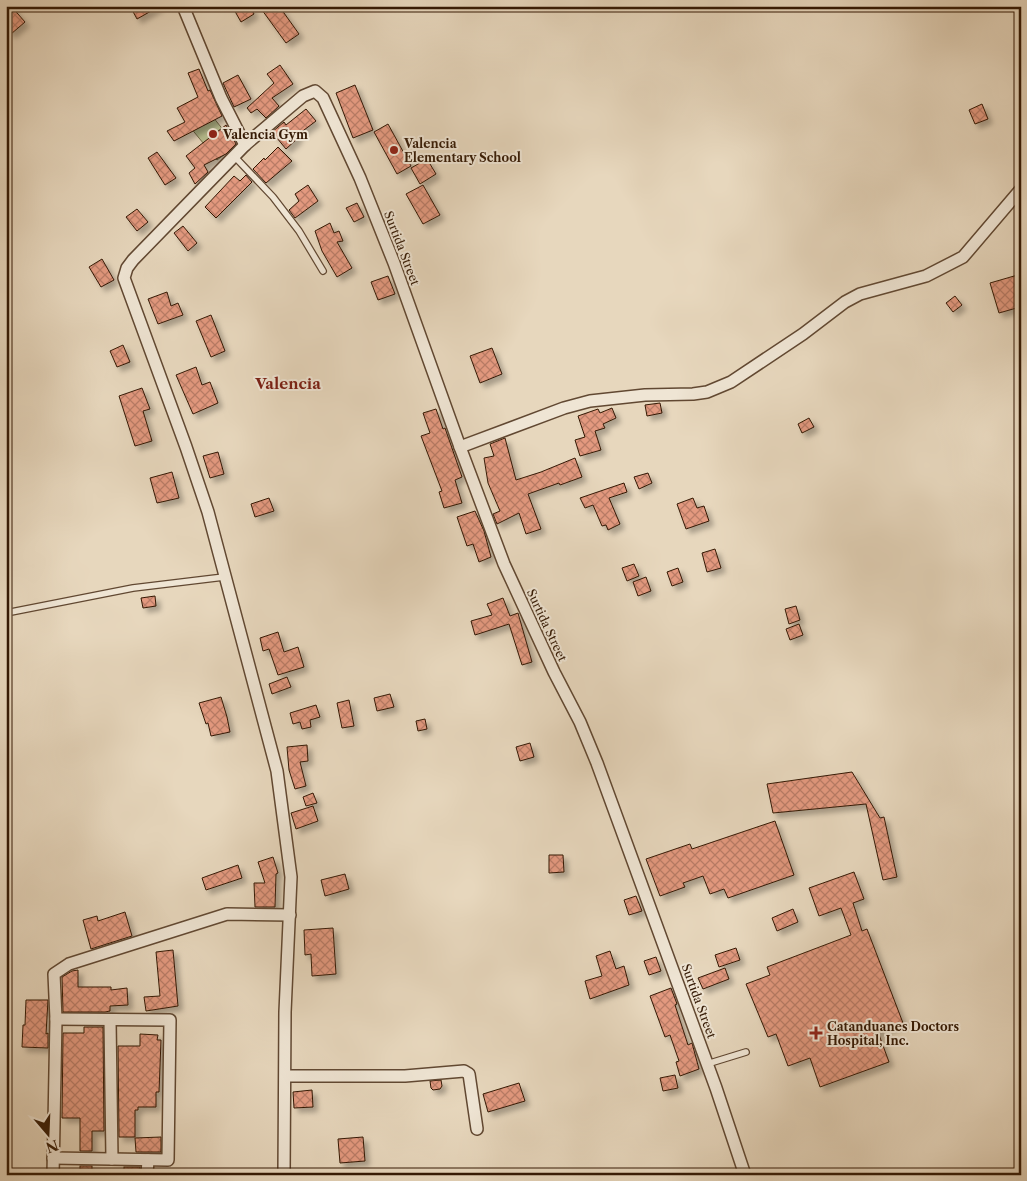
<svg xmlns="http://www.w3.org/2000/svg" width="1027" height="1181" font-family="'Libre Caslon Text',serif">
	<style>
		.grass { fill: #b7be90; stroke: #766c4a }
		.building { fill: url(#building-cross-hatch); stroke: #341904; filter: url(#shadow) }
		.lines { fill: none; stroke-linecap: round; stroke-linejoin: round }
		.service-casing { stroke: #614832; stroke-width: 8 }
		.minor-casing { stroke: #614832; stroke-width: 14 }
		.service { stroke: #efe5d4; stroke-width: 5.5 }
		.minor { stroke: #efe5d4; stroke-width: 11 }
		.poi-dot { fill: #8f2418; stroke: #efe5d4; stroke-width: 2 }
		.labels { text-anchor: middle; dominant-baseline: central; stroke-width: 4; stroke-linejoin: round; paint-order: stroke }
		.poi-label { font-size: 12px; font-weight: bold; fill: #341904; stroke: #efe5d4; text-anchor: start }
		.street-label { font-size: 12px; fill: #341904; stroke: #efe5d4 }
		.quarter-label { font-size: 15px; font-weight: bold; fill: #7a1f14; stroke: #efe5d4 }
	</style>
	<defs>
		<pattern id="building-cross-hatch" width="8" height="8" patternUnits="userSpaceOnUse" patternTransform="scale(1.25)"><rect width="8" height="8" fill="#e3997f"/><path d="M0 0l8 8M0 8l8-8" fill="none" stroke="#b97c66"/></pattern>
		<filter id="shadow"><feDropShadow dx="4.5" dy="4.5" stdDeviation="2.5" flood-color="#0004"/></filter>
	</defs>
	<rect width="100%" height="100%" fill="#e7d7bd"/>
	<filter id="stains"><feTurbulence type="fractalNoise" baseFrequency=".004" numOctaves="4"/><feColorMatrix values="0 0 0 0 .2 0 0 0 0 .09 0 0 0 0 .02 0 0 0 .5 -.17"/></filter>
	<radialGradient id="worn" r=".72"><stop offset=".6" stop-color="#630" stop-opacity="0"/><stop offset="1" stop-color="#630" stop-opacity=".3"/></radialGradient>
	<polygon class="grass" points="209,112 236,146 217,160 190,127"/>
	<g class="building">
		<polygon points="6,6 11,6 25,22 11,34 6,29"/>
		<polygon points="130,6 160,6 137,19"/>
		<polygon points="232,6 250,6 254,14 241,22"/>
		<polygon points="269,6 279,6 299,34 286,43 262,10"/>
		<polygon points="280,65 293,84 272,98 279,106 266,118 257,109 251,113 247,108 274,83 267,74"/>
		<polygon points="199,69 208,91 210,90 222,116 174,141 167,131 185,122 177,108 198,97 188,73"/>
		<polygon points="238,75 251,99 234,107 223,83"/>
		<polygon points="355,85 373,130 353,138 336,93"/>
		<polygon points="982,104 988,119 975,124 969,110"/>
		<polygon points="306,109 316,121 296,136 298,138 286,149 272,132 284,122 286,125"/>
		<polygon points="388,124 411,166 397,174 374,132"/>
		<polygon points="226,125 236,144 226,154 204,165 208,172 195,184 189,173 195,168 186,156"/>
		<polygon points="278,147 292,161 266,183 253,169 264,158 265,160"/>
		<polygon points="157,152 176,178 165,185 148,158"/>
		<polygon points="427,159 436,174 420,184 411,168"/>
		<polygon points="246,175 252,182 216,218 205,207 234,176 240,181"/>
		<polygon points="308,185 318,201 295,218 289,210 299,201 295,194"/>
		<polygon points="423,185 440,215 423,224 406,194"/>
		<polygon points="357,203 364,217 354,222 346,208"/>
		<polygon points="137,209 148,222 137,231 126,217"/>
		<polygon points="330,223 334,233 339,231 343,241 337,242 352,268 337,277 322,251 315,231"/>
		<polygon points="183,226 197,243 188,251 174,233"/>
		<polygon points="102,259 114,280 101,287 89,267"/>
		<polygon points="1021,274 1021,302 1018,302 1020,307 999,313 990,283"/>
		<polygon points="388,276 395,294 378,300 371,282"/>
		<polygon points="167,292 171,306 178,303 183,315 158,324 148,299"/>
		<polygon points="955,296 962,305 953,312 946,303"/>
		<polygon points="211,315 225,351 211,357 196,321"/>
		<polygon points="123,345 130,362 117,367 110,351"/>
		<polygon points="492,348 502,374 480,383 470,356"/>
		<polygon points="196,367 202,385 210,382 218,403 193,414 176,375"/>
		<polygon points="142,388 150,409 143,411 152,441 135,446 119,396"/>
		<polygon points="660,403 662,413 647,416 645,405"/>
		<polygon points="612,408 616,418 603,424 605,428 595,431 601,450 580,456 575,440 585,437 578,416 598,409 600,413"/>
		<polygon points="436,409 443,429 445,428 462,477 455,480 462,503 444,508 439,492 442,491 421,436 430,433 423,413"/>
		<polygon points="809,418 814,427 802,433 798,424"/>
		<polygon points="505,438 516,480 541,472 575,458 582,477 560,485 559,483 528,494 541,529 526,534 519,513 497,524 493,514 500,511 488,483 484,458 494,456 490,444"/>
		<polygon points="218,452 224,474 210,478 203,456"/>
		<polygon points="172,472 179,498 157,503 150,478"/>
		<polygon points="648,473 652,483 639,489 634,477"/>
		<polygon points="624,483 627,492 609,498 620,524 608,530 606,525 602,526 593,505 585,508 580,498"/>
		<polygon points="269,498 274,511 255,517 251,504"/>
		<polygon points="693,498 697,508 704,506 709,521 686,529 677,504"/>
		<polygon points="475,511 484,531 491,557 479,562 473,544 467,546 457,517"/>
		<polygon points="715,549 721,568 707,572 702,553"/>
		<polygon points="634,564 639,576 627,581 622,568"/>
		<polygon points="678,568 683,582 672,586 667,572"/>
		<polygon points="646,577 651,591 638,596 633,582"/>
		<polygon points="155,596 156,606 143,608 141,598"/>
		<polygon points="503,598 510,616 518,613 532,662 522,665 509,624 475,635 471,621 492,615 487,604"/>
		<polygon points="796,606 800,620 789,624 785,609"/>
		<polygon points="799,624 803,635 790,640 786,629"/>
		<polygon points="278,632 284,652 298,647 304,667 278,675 269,649 263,651 260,638"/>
		<polygon points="287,677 291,687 272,694 269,684"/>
		<polygon points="390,694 394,707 377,711 374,698"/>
		<polygon points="221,697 227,717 230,732 211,736 208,723 206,724 199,703"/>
		<polygon points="349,700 354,726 342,728 337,703"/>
		<polygon points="316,705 320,717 310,720 311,727 302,729 300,722 293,724 290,713"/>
		<polygon points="425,719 427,729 418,731 416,721"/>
		<polygon points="530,743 534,757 520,761 516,747"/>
		<polygon points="307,745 308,761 300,762 306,786 295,789 289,770 287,747"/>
		<polygon points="852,772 880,818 884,817 897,877 883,880 866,804 773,813 767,784"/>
		<polygon points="313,793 317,803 306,806 303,797"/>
		<polygon points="313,806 318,821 296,829 291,813"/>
		<polygon points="775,821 794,875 728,898 724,889 710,894 703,876 683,883 685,887 660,896 646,859 690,844 692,849"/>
		<polygon points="549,855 563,855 564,872 549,873"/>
		<polygon points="273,857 278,873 276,874 275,907 255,907 254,883 265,883 258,862"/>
		<polygon points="238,865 242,878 206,890 202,878"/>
		<polygon points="854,872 864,899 853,903 862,931 867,929 903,1023 878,1032 889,1062 820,1087 810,1058 788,1066 776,1034 768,1037 746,984 770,975 767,967 851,935 841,908 819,916 809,888"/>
		<polygon points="345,874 349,889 325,896 321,880"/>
		<polygon points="636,896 642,911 629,915 624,900"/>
		<polygon points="793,909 798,922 777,931 772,918"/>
		<polygon points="125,912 132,936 91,949 83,920 97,916 98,921"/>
		<polygon points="333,928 336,974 312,976 311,954 305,955 304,930"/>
		<polygon points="736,948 740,960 719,967 715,955"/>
		<polygon points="173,950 178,1006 146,1011 144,997 160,996 156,952"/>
		<polygon points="610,951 616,969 624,966 629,985 590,999 585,981 602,976 596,956"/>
		<polygon points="656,957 661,971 649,975 644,961"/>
		<polygon points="725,968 729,979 703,989 698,978"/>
		<polygon points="78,970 78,987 111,987 111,990 127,988 128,1005 110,1006 110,1011 105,1012 63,1012 62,977 72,971"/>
		<polygon points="671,988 677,1004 675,1005 688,1045 692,1043 699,1069 680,1076 676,1062 679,1061 670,1035 665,1037 650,996"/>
		<polygon points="26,1000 48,1000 46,1034 48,1033 48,1048 22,1047 23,1025 25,1025"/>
		<polygon points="84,1027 103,1027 104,1131 92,1131 92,1151 80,1151 80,1118 62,1118 63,1033 84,1033"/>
		<polygon points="140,1034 158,1035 157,1040 161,1040 159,1092 156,1092 156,1107 138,1107 138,1110 135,1110 135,1137 119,1137 118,1046 140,1046"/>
		<polygon points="675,1075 678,1088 663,1091 660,1078"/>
		<polygon points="441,1080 442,1086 440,1089 433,1090 431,1088 430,1081"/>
		<polygon points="519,1083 525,1101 488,1112 483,1094"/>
		<polygon points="312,1090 313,1107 294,1108 293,1092"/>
		<polygon points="161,1137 161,1152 136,1152 135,1138"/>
		<polygon points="363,1137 365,1161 340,1163 338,1139"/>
		<rect x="80" y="1166" width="12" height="9"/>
		<rect x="124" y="1167" width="16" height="8"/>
	</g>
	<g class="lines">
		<defs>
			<g id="service">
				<polyline points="234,156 273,197 299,231 323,271"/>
				<polyline points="6,613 133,588 224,577"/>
				<polyline points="707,1064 746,1052"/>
			</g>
			<g id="minor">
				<polyline points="183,6 221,98 245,145"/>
				<polyline points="460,447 564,408 590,401 645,395 693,394 707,392 731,382 803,334 845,302 860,294 926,276 963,257 1021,189"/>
				<polyline points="110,1020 112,1159"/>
				<polyline points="286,1076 405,1076 464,1071 469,1074 477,1129"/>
				<polyline points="53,1158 168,1160 170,1020 56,1019"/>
				<polyline points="53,1175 56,1019 54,974 69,964 227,914 290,915"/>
				<polyline points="147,1175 148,1160"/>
				<polyline points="284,1175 285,1012 291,877 277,771 208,512 186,447 124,278 127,268 133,260 245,145 303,96 315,91 323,98 360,178 394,263 460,447 504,564 554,672 580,722 597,763 716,1088 745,1175"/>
			</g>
		</defs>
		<use href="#service" class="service-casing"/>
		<use href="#minor" class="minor-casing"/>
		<use href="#service" class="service"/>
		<use href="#minor" class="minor"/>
	</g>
	<g class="poi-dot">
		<circle cx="213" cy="134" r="5"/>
		<circle cx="394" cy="150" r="5"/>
		<path d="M813.5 1025.5h5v5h5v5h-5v5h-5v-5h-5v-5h5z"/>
	</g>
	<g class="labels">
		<g class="poi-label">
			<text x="223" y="134">Valencia Gym</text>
			<text x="404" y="143">Valencia<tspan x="404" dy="14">Elementary School</tspan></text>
			<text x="827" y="1026">Catanduanes Doctors<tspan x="827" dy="14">Hospital, Inc.</tspan></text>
		</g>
		<g class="street-label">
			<text transform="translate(402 248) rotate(69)">Surtida Street</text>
			<text transform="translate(547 625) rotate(65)">Surtida Street</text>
			<text transform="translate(699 1001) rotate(70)">Surtida Street</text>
		</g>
		<g class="quarter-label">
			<text x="288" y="383">Valencia</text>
		</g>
	</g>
	<rect width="1027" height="1181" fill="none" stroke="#e7d7bd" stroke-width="25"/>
	<rect x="8" y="8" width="1012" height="1166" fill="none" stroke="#341904" stroke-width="2.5"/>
	<rect x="12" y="12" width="1002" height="1156" fill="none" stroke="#341904"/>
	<g transform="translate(48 1134) rotate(161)" stroke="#efe5d4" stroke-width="4" paint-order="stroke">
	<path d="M0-4L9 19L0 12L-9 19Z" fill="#341904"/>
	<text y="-8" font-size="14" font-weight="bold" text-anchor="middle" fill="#341904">N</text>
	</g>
	<rect width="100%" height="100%" filter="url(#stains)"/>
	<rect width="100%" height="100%" fill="url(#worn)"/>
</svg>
